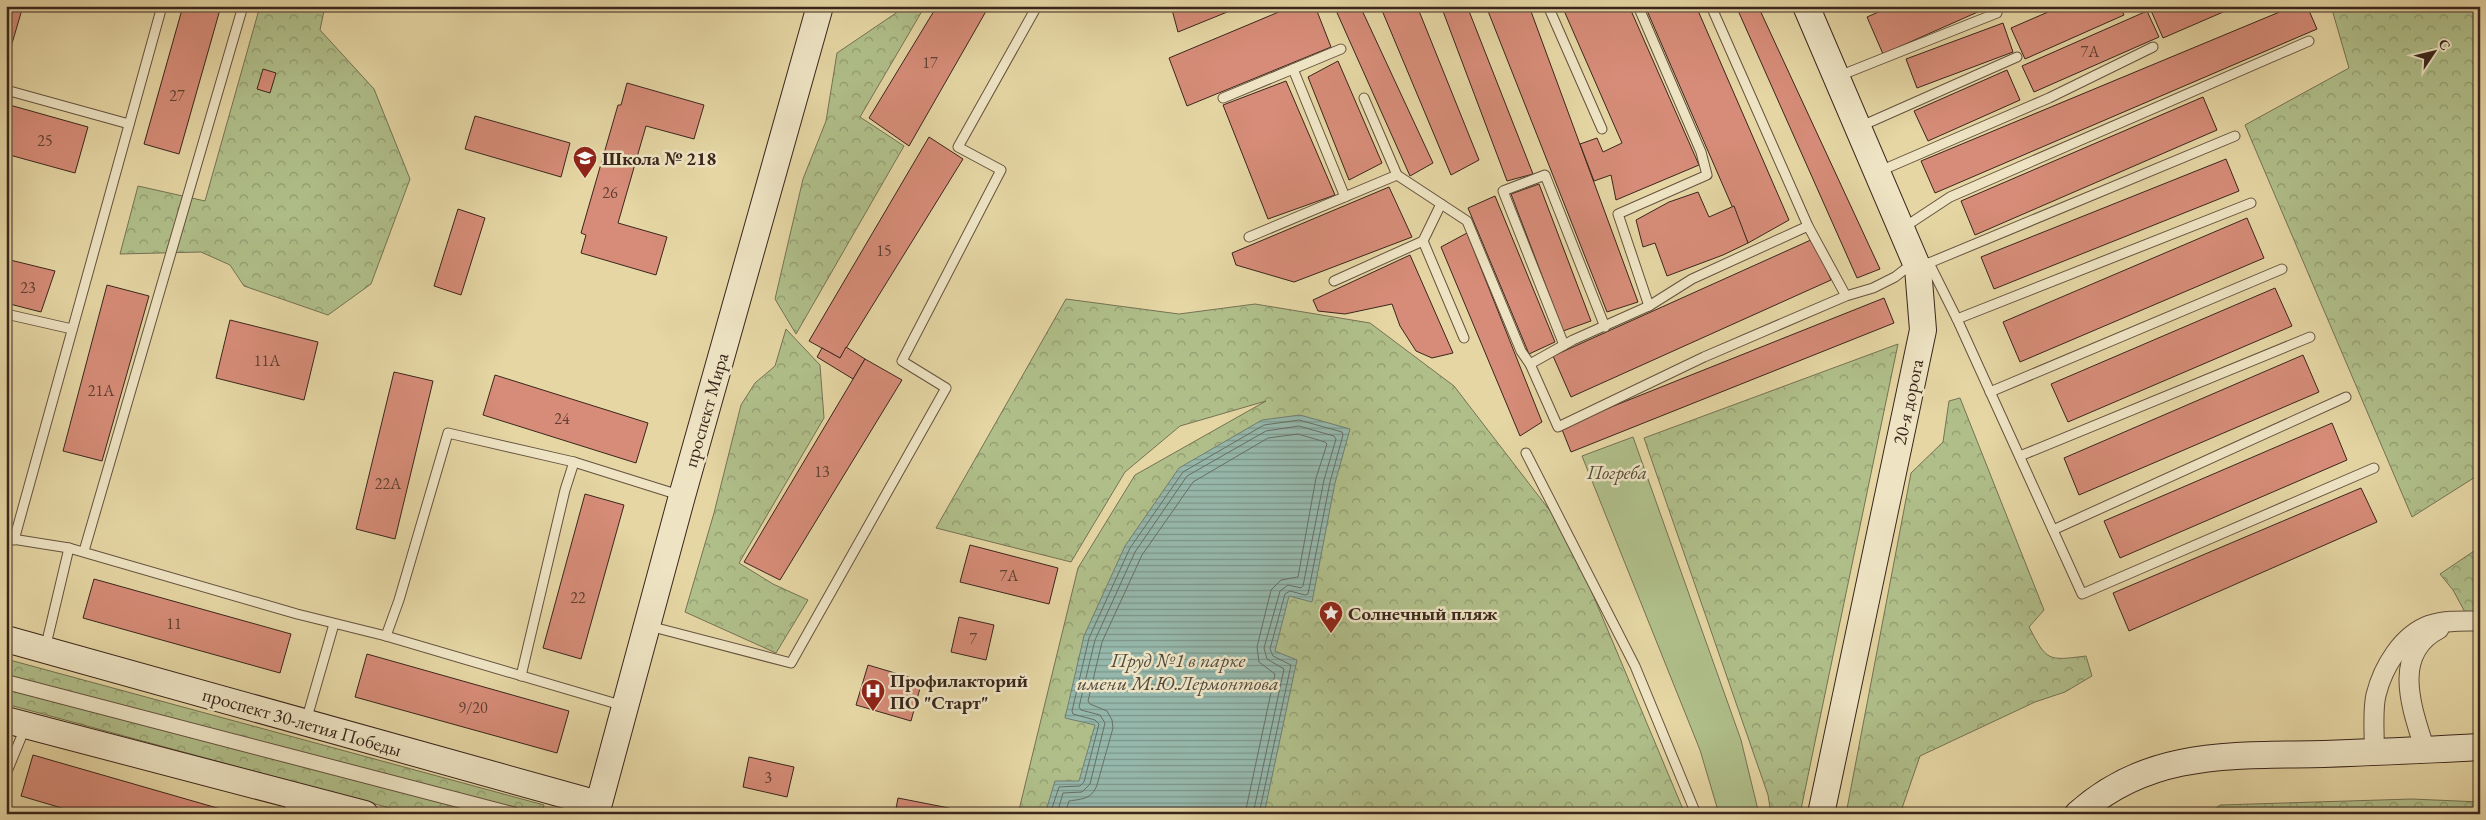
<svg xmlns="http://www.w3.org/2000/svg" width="2486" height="820" font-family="'EB Garamond',serif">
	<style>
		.green { fill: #b0bf8a; stroke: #757253 }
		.forest { fill: url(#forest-crowns); stroke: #757253 }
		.water { fill: url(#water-rules); stroke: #717e72 }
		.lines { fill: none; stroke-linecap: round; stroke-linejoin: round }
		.shore { stroke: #686f64; stroke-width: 1 }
		.building { fill: #d68c78; stroke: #3a261c }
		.service-casing { stroke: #65523e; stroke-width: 11 }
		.pedestrian-casing { stroke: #65523e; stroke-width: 16 }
		.minor-casing { stroke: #65523e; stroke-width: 21 }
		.secondary-casing { stroke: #3a261c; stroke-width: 28 }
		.service { stroke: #eee4c4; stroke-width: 9 }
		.pedestrian { stroke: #eee4c4; stroke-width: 14 }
		.minor { stroke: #eee4c4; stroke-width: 19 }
		.secondary { stroke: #eee4c4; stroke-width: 26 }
		.labels { text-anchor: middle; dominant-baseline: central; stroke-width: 5; stroke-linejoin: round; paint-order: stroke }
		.number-label { font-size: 16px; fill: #614033 }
		.poi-label { font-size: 19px; font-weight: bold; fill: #3a261c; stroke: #eee4c4; text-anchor: start }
		.street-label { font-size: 19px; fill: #3a261c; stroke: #eee4c4 }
		.park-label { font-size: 19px; font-style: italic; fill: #584c38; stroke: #eee4c4 }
		.water-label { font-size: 20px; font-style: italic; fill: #514a40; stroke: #eee4c4 }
	</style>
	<defs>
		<pattern id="forest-crowns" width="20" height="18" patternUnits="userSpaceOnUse" patternTransform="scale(1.25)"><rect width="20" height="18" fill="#b0bf8a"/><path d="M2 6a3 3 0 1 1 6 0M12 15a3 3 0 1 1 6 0" fill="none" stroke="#909b70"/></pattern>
		<pattern id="water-rules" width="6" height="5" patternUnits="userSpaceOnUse" patternTransform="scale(1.25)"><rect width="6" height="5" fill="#96b8ac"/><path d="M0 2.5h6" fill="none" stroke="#7b958b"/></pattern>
	</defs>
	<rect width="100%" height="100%" fill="#e5d6a4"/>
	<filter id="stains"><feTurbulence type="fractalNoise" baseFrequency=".004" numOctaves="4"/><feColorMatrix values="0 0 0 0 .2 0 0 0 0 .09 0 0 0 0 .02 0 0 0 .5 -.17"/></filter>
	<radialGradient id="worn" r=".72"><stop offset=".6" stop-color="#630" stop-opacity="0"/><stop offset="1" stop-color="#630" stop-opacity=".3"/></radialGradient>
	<polygon class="green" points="1633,437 1741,740 1759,814 1719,814 1700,750 1582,456"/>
	<g class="forest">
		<polygon points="260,6 325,6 320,30 374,89 410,179 371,284 328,315 244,286 230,265 201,252 120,254 138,186 205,201"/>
		<polygon points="897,6 925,6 860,117 904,146 796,334 775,299 803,179 826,121 837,53 896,13"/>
		<polygon points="2331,6 2480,6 2480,474 2412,517 2245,125 2349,68"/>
		<polygon points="1066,299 1179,314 1255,304 1370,323 1454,386 1567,533 1685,814 1018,814 1078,568 1135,475 1266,401 1180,426 1125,472 1071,562 936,528"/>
		<polygon points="786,329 820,365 824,418 739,563 773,584 808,600 776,653 685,612 714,513 741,405 755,383 775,366"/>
		<polygon points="1898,344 1800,814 1771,814 1768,795 1644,438"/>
		<path d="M1960,398L2044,610L2029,627C2047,661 2047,661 2086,656L2092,676L2065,692L2035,702L1920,756L1900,814H1846L1911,473L1943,442L1949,401Z"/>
		<polygon points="2480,547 2480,613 2466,614 2453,590 2440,574"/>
		<polygon points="6,659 544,805 542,814 412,814 6,704"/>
		<polygon points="2412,799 2480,802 2480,814 2208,814 2220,805"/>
	</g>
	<polygon class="water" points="1300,415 1350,429 1335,483 1312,602 1289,596 1275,651 1297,660 1264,814 1045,814 1055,781 1079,781 1095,725 1065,718 1084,636 1125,546 1179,468 1262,420"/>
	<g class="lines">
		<g class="shore">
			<polyline points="1050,814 1059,787 1080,786 1084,782 1099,724 1095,720 1073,714 1072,711 1089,638 1130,548 1183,472 1264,425 1299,420 1342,432 1343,435 1330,482 1308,594 1305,595 1290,591 1285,594 1270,649 1273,656 1291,665 1259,814"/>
			<polyline points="1057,814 1063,793 1082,792 1090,784 1105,723 1100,715 1081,710 1079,707 1095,640 1135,552 1187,476 1266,431 1299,426 1334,436 1336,439 1324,480 1303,586 1301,588 1288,585 1280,591 1264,648 1267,659 1284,669 1253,814"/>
			<path d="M1065,814L1069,801C1082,799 1092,799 1097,785L1113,728L1112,720L1107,711L1090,704L1088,701L1102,642L1142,555L1193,482L1268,438L1298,434L1325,442L1327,444L1316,478L1298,577L1281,580L1271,590L1257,647L1259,662L1275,674L1245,814"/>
		</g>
	</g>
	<g class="building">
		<polygon points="6,6 23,6 6,64"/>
		<polygon points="183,6 221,6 179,154 144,144"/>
		<polygon points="937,6 989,6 909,146 869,118"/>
		<polygon points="1171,6 1242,6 1178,32"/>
		<polygon points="1293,6 1315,6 1331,47 1187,106 1169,58"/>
		<polygon points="1334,6 1360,6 1433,163 1410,176"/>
		<polygon points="1385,6 1417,6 1479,160 1451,175 1381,8"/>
		<polygon points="1441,6 1467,6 1533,174 1507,181"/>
		<polygon points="1486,6 1529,6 1638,302 1607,312"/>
		<polygon points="1562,6 1629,6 1699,165 1616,200 1611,175 1594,181 1580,144 1597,138 1603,152 1622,143"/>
		<polygon points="1645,6 1696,6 1789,220 1748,243"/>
		<polygon points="1736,6 1758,6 1880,269 1857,278"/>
		<polygon points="1892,6 1989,6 1989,7 1883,54 1867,17"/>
		<polygon points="2062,6 2120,6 2124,15 2025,59 2011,28"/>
		<polygon points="2149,6 2237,6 2163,38"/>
		<polygon points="2294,6 2307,6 2317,29 1935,193 1921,161"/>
		<polygon points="2147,11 2159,37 2034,92 2022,66"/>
		<polygon points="2003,23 2013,52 1917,88 1906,59"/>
		<polygon points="1338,61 1382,163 1349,180 1308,77"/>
		<polygon points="263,69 276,73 270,93 257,89"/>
		<polygon points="2007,70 2020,100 1928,141 1914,111"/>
		<polygon points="1286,81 1335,195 1268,219 1223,105"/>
		<polygon points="627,83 704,105 694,139 646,126 618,223 667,237 656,275 581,253 586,235 581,233 618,105 621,105"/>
		<polygon points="2203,97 2217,130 1975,235 1961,201"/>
		<polygon points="6,104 88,127 75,173 6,154"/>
		<polygon points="475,116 570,143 561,177 465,149"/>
		<polygon points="929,137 963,159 840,358 809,341"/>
		<polygon points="2226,159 2239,191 1994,289 1981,257"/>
		<polygon points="1539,184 1591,321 1563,331 1511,194"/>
		<polygon points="1389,187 1412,237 1294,282 1236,265 1232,253"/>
		<polygon points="1698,192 1709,217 1734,206 1748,243 1723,255 1667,276 1655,243 1643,247 1636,220 1669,202"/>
		<polygon points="1495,196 1555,342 1529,354 1468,208"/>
		<polygon points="458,209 485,218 461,295 434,286"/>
		<polygon points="2247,218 2264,258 2020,362 2003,322"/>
		<polygon points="1467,233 1542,422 1520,436 1441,247"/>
		<polygon points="1813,239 1831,280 1571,397 1553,356"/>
		<polygon points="1410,255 1453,353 1432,358 1416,351 1400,326 1392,304 1345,314 1318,311 1313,300"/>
		<polygon points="6,259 55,271 41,312 6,303"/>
		<polygon points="107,285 149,296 102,461 63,451"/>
		<polygon points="2275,288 2292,326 2068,422 2051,384"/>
		<polygon points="1884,298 1894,323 1571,452 1561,427"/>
		<polygon points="230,320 318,342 304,400 216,378"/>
		<polygon points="846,347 865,359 853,379 817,357 822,348 840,358"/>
		<polygon points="2303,355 2319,392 2079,495 2064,458"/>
		<polygon points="865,359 902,380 780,580 744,562"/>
		<polygon points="394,372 433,381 395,539 356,529"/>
		<polygon points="495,375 648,423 636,463 483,415"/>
		<polygon points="2332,423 2347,460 2120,558 2104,521"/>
		<polygon points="2361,488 2377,522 2129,631 2113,593"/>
		<polygon points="585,494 624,505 581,659 543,648"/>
		<polygon points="970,545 1058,568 1049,604 960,582"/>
		<polygon points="94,579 291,634 280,673 83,618"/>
		<polygon points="959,617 994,625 986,660 951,652"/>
		<polygon points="367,654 569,711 557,753 355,697"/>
		<polygon points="868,665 922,681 911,721 856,705"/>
		<polygon points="33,755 238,814 82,814 21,796"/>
		<polygon points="749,757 794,767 787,797 743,787"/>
		<polygon points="898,798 949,808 948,814 895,814"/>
	</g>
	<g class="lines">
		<defs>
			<g id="service">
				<polyline points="1548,6 1602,129"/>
				<polyline points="1638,6 1701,152 1707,175 1618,214 1649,306"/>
				<polyline points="1711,6 1808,226"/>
				<polyline points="1293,69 1341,49"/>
				<polyline points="1839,76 1997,13"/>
				<polyline points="6,90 129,124"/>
				<polyline points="1223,98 1293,69 1345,197"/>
				<polyline points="1364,98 1397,175"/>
				<polyline points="1859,127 2017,57"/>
				<polyline points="1880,171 2049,98 2153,47"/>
				<polyline points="1441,204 1423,241 1464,338"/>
				<polyline points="1903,228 1950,197 2309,41"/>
				<polyline points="1249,237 1397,175 1467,221 1521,351 1530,364"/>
				<polyline points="1929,263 2235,136"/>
				<polyline points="1923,266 1929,263 1957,319 2082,594 2374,468"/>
				<polyline points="1334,281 1423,241"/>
				<polyline points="1846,296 1808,226 1692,279 1649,306 1573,340 1530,364 1558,427 1704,357 1846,296 1873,288 1895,277 1913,263"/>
				<polyline points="6,314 72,329"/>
				<polyline points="1957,319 2251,203"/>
				<polyline points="1564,345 1503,191 1545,175 1605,327"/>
				<polyline points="1990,392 2282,269"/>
				<polyline points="1526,453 1635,666 1696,814"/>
				<polyline points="2020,456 2310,337"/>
				<polyline points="2053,530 2346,397"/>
				<polyline points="6,538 69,548 45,649"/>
				<polyline points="14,540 162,6"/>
				<polyline points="69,548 297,614 386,636 624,706"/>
				<polyline points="84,551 243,6"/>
				<polyline points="649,626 791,663 946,388 902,361 1001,170 958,147 1037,6"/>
				<polyline points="386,636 399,600 448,433 574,462 679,495"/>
				<polyline points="521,676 565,490 574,462"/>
				<polyline points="306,721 334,624"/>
				<polyline points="6,774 25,728"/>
				<polyline points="288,814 293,797"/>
			</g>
			<polyline id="pedestrian" points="6,682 512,814"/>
			<g id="minor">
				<path d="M2425,750C2413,711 2390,654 2439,629"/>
				<path d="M2374,752C2375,734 2372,712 2376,695C2383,667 2402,635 2430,625C2446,620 2464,621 2480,621"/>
			</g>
			<g id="secondary">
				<polyline points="1806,6 1918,268 1923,330 1821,814"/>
				<polyline points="6,639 598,804"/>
				<polyline points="6,720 365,814"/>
				<polyline points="596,814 682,496 820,6"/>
				<path d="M2078,814C2150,749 2234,756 2324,754C2376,752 2428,750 2480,747"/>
			</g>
		</defs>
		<use href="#service" class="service-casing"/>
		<use href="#pedestrian" class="pedestrian-casing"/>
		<use href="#minor" class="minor-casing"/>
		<use href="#secondary" class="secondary-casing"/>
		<use href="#service" class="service"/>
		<use href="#pedestrian" class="pedestrian"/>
		<use href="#minor" class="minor"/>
		<use href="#secondary" class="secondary"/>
	</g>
	<defs>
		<symbol id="school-pin" viewBox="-11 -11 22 30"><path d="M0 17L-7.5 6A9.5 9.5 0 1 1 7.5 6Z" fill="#8f2418" stroke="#eee4c4"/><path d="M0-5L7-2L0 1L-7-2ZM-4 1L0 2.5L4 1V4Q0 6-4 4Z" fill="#fff"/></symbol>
		<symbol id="sight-pin" viewBox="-11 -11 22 30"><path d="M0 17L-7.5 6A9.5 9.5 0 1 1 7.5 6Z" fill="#8f2418" stroke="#eee4c4"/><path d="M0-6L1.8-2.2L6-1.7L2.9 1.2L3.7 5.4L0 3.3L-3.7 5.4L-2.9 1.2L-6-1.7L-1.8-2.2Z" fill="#fff"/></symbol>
		<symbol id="hospital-pin" viewBox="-11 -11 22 30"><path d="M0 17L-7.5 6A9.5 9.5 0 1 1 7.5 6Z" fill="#8f2418" stroke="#eee4c4"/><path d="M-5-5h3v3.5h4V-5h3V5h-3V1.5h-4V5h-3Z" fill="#fff"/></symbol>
	</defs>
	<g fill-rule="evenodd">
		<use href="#school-pin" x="571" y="144" width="28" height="38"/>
		<use href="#sight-pin" x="1317" y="599" width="28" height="38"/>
		<use href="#hospital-pin" x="859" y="677" width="28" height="38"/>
	</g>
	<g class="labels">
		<g class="number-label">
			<text x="2090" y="51">7А</text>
			<text x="930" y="62">17</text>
			<text x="177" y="95">27</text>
			<text x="45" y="140">25</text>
			<text x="610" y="192">26</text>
			<text x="884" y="250">15</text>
			<text x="28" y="287">23</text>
			<text x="267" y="360">11А</text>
			<text x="101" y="390">21А</text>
			<text x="562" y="418">24</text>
			<text x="822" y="471">13</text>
			<text x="388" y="483">22А</text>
			<text x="1009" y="575">7А</text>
			<text x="578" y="597">22</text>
			<text x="174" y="623">11</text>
			<text x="973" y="638">7</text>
			<text x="473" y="707">9/20</text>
			<text x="768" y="777">3</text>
		</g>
		<g class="poi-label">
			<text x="602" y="158">Школа № 218</text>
			<text x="1348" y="613">Солнечный пляж</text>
			<text x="890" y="680">Профилакторий<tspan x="890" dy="22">ПО "Старт"</tspan></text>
		</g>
		<g class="street-label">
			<text transform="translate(1908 402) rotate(-78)">20-я дорога</text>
			<text transform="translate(706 410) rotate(-74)">проспект Мира</text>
			<text transform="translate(302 722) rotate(16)">проспект 30-летия Победы</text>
		</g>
		<g class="park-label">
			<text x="1617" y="472">Погреба</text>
		</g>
		<g class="water-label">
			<text x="1178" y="660">Пруд №1 в парке<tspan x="1178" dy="23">имени М.Ю.Лермонтова</tspan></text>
		</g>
	</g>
	<rect width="2486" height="820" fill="none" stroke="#e5d6a4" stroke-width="25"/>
	<rect x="8" y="8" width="2471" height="805" fill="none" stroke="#3a261c" stroke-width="2.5"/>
	<rect x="12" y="12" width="2461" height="795" fill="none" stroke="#3a261c"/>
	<g transform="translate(2434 52) rotate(55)" stroke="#eee4c4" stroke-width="4" paint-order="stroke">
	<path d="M0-4L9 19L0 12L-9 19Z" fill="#3a261c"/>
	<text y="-8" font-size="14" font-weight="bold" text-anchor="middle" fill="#3a261c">С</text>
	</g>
	<rect width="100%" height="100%" filter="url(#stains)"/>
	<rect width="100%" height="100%" fill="url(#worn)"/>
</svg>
